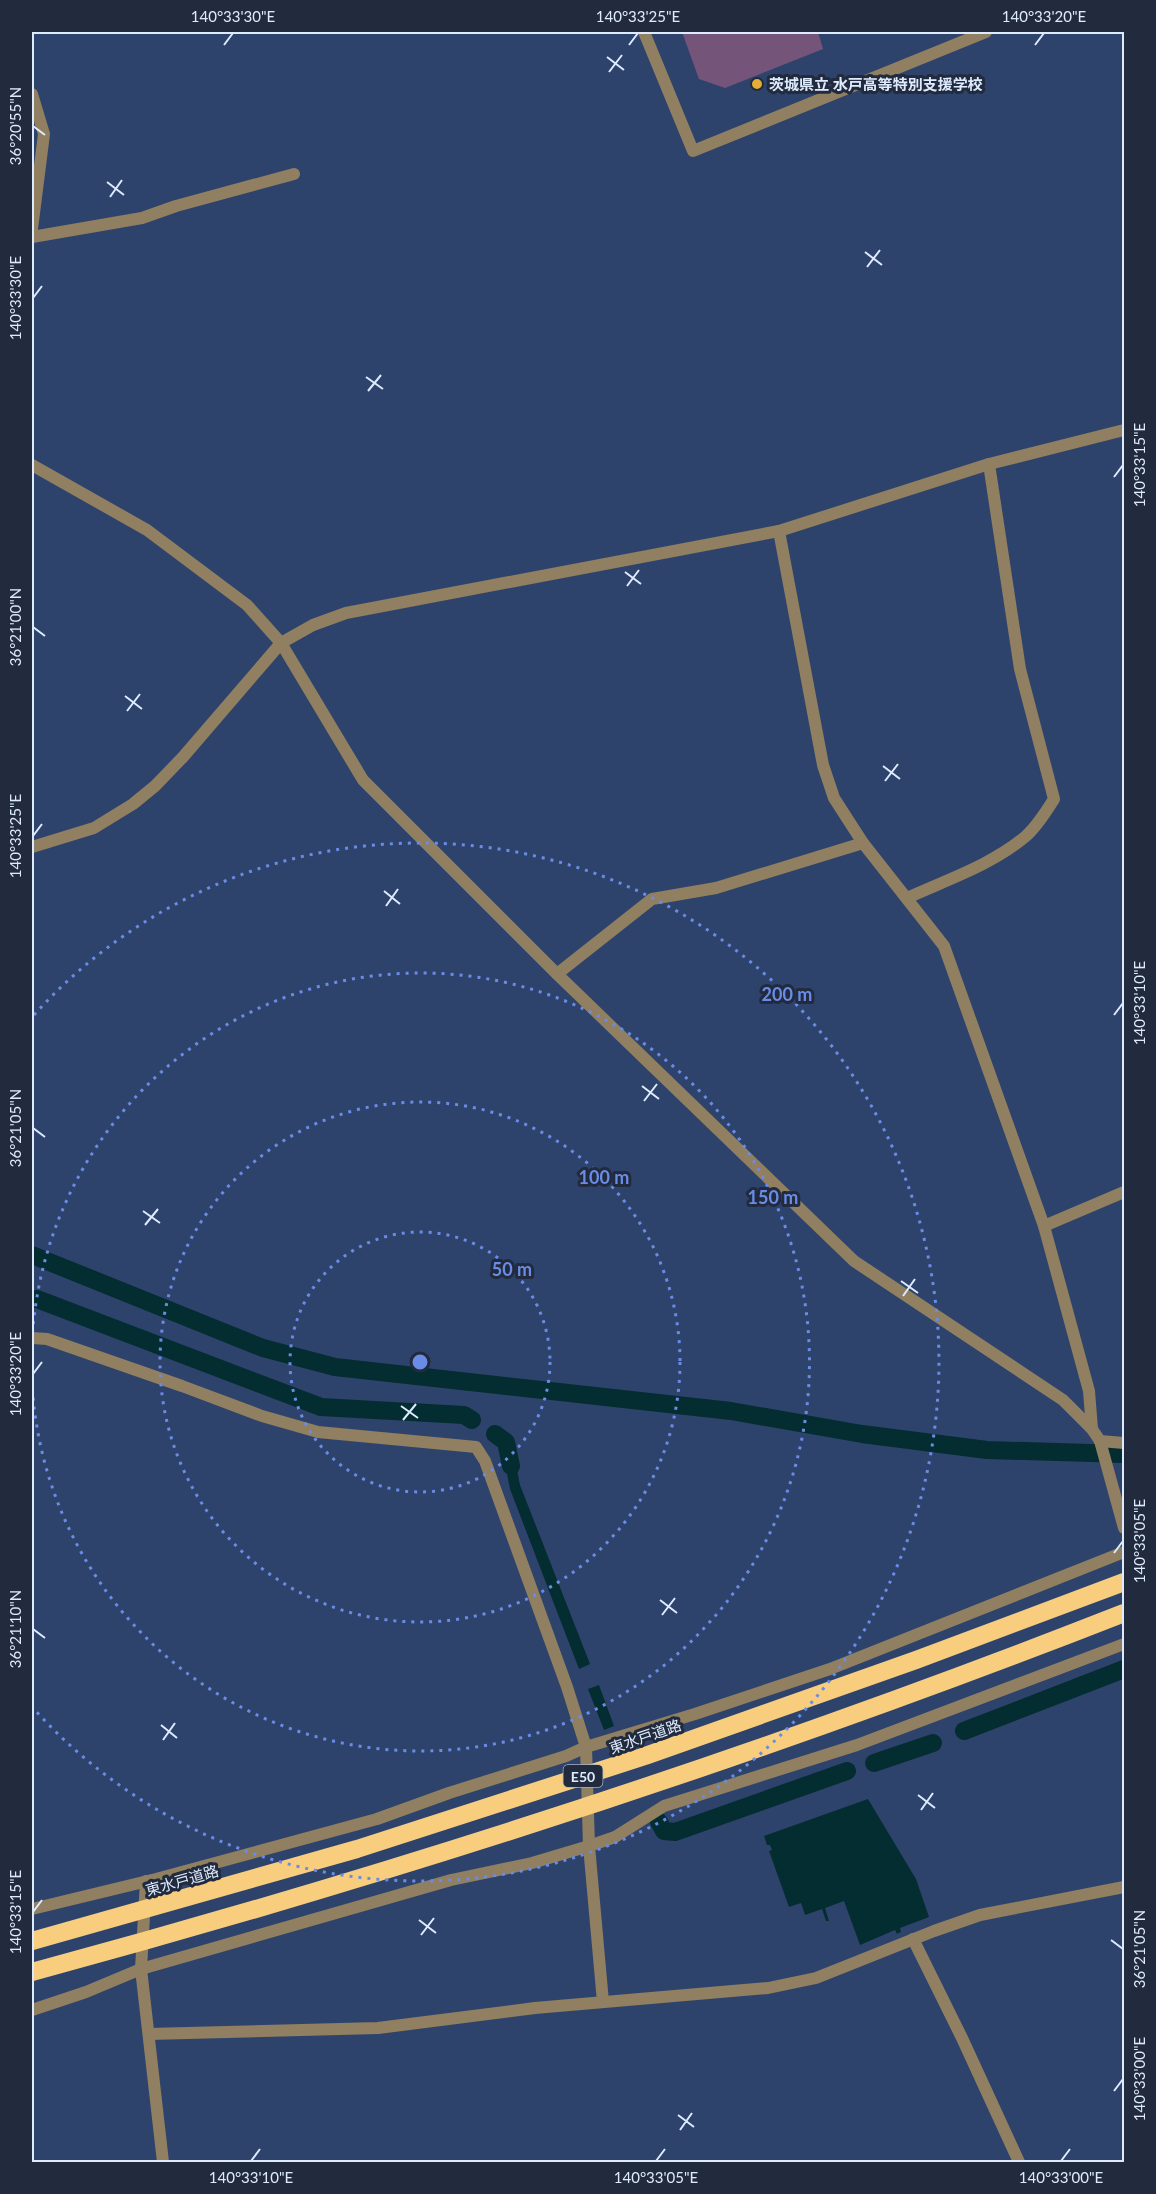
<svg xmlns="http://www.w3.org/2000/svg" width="1156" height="2194" font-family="Lato,'Noto Sans JP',sans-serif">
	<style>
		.green { fill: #75547a }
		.water { fill: #042d31 }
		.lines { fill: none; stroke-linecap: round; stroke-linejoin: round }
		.canal { stroke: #042d31; stroke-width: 18 }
		.minor { stroke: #907f60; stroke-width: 12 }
		.tertiary { stroke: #907f60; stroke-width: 12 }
		.motorway-bridge { stroke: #f8ce7e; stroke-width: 18 }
		.ticks { fill: none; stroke: #deeafe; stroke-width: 2 }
		.ring { fill: none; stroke: #6a8ce7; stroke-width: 3; stroke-dasharray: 3 6 }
		.poi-dot { fill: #e4ad35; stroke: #212b3d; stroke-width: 2 }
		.labels { text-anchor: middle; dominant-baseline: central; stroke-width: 6; stroke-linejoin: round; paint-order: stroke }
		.shield { fill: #212b3d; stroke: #a5b1c4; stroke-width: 1.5 }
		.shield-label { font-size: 14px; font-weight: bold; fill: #deeafe }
		.poi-label { font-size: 15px; font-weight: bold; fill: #deeafe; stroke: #212b3d; text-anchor: start }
		.street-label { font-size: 15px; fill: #deeafe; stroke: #212b3d }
		.centre { fill: #6a8ce7; stroke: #212b3d; stroke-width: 3 }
		.ring-label { font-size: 18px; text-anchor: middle; font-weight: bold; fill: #6a8ce7; stroke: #212b3d; stroke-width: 6; stroke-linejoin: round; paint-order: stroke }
		.neatline { fill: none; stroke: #deeafe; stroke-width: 2 }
		.ticks-label { font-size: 15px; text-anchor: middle; fill: #deeafe }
	</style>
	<rect width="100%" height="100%" fill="#2e436c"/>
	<polygon class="green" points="682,32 818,32 823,49 725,88 699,79"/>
	<g class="water">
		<polygon points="511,1440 520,1485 590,1664 579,1669 510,1489 501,1444"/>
		<polygon points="599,1685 614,1726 604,1730 588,1689"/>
		<polygon points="868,1799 916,1879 929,1917 900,1928 901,1932 897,1934 895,1930 860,1945 844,1901 825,1908 829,1921 826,1921 822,1909 805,1915 801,1903 789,1907 769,1851 772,1850 770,1845 767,1845 764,1836"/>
	</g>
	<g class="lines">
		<g class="canal">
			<polyline points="32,1255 263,1348 335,1367 731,1411 862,1434 987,1450 1124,1454"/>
			<polyline points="37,1299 321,1407 464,1415 472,1420"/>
			<polyline points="495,1434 506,1442 511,1466"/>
			<polyline points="964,1731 1124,1669"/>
			<polyline points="874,1763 933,1743"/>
			<polyline points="659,1822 664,1831 675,1832 847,1771"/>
		</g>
		<g class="minor">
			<polyline points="644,32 693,151 986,32"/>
			<polyline points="32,94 44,134 32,229"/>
			<polyline points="32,237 142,218 176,206 294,174"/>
			<polyline points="32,465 147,530 247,605 281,643 363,780 557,974 854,1261 1063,1400 1092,1429 1100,1441 1124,1528"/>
			<polyline points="779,531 823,765 834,798 863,843 944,946 1044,1226 1089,1391 1092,1429"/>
			<path d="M907,898C946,880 992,865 1026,836C1037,826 1046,812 1054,799L1020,669L989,464"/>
			<polyline points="557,974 652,899 716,888 863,843"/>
			<polyline points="1044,1226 1124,1192"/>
			<polyline points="32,1338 47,1339 182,1386 262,1416 318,1432 476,1447 485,1461 567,1687 586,1747 589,1846 603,2002"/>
			<polyline points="1100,1441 1124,1443"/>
			<polyline points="146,1881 141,1969 163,2162"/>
			<polyline points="32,1909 156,1879 377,1819 449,1793 566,1756 586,1747 695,1714 830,1669 1124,1552"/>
			<polyline points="913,1939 962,2038 1019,2162"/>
			<polyline points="32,2010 86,1992 141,1969 451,1880 532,1863 589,1846 615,1837 664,1806 857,1745 1124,1644"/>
			<polyline points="149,2034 378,2028 535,2008 768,1988 816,1978 934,1931 980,1915 1124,1887"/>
		</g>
		<polyline class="tertiary" points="32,847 94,828 133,804 155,786 183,757 281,643 313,625 346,613 779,531 989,464 1124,430"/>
		<g class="motorway-bridge">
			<polyline points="32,1941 357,1849 645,1756 916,1660 1124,1582"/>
			<path d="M32,1972C402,1872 767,1753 1124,1613"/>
		</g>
	</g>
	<path class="ticks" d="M224,45L233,33M629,45L638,33M1035,45L1044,33M607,57L624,70M609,72L622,55M33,126L45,135M107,182L124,195M110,197L122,180M865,252L882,265M867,267L880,250M33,298L42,286M366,377L383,389M368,391L381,375M1114,477L1123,465M625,572L641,584M627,586L639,570M33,627L45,636M125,696L142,709M127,711L140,694M883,766L900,779M885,781L898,764M33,836L42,824M384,891L400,904M386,906L398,889M1114,1015L1123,1003M642,1086L659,1099M644,1101L657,1084M33,1128L45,1137M143,1211L160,1223M145,1225L158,1209M901,1281L918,1293M903,1296L915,1279M33,1374L42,1362M401,1406L418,1418M403,1420L416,1404M1114,1553L1123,1541M660,1600L677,1613M662,1615L675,1598M33,1629L45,1638M161,1725L177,1738M163,1740L175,1723M918,1795L935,1808M921,1810L933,1793M33,1912L42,1900M419,1920L436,1933M421,1935L434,1918M1111,1940L1123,1949M1114,2091L1123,2079M678,2115L694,2127M680,2130L692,2113M251,2161L260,2149M656,2161L665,2149M1061,2161L1070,2149"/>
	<g class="ring">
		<circle cx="420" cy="1362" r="130"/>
		<circle cx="420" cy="1362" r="260"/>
		<path d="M32 1342A389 389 0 1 1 32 1382"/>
		<path d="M34 1015A519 519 0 1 1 34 1709"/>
	</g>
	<circle class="poi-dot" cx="757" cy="84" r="6"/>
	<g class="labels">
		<rect class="shield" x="563.5" y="1765" width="39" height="22" rx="4.5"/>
		<g class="shield-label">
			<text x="583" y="1776">E50</text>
		</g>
		<g class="poi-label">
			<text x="769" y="84">茨城県立 水戸高等特別支援学校</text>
		</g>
		<g class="street-label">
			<text transform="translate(645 1736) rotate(-19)">東水戸道路</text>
			<text transform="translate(182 1880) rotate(-16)">東水戸道路</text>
		</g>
	</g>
	<circle cx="420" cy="1362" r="9" class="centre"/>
	<g class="ring-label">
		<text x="787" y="1001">200 m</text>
		<text x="604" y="1184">100 m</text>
		<text x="773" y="1204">150 m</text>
		<text x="512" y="1276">50 m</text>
	</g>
	<rect width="1156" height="2194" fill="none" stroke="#212b3d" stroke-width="66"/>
	<rect x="33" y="33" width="1090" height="2128" class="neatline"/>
	<g class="ticks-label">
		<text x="233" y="22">140°33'30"E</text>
		<text x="638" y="22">140°33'25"E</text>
		<text x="1044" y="22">140°33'20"E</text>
		<text transform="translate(16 126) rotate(-90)" y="5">36°20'55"N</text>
		<text transform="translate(16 298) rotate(-90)" y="5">140°33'30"E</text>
		<text transform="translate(1140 465) rotate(-90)" y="5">140°33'15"E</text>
		<text transform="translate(16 627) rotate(-90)" y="5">36°21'00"N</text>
		<text transform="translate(16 836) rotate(-90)" y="5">140°33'25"E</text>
		<text transform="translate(1140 1003) rotate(-90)" y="5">140°33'10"E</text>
		<text transform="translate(16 1128) rotate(-90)" y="5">36°21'05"N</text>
		<text transform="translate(16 1374) rotate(-90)" y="5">140°33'20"E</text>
		<text transform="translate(1140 1541) rotate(-90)" y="5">140°33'05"E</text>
		<text transform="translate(16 1629) rotate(-90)" y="5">36°21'10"N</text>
		<text transform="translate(16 1912) rotate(-90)" y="5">140°33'15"E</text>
		<text transform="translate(1140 1949) rotate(-90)" y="5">36°21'05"N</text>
		<text transform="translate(1140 2079) rotate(-90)" y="5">140°33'00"E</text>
		<text x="251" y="2183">140°33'10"E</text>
		<text x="656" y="2183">140°33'05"E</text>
		<text x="1061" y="2183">140°33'00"E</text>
	</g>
</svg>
